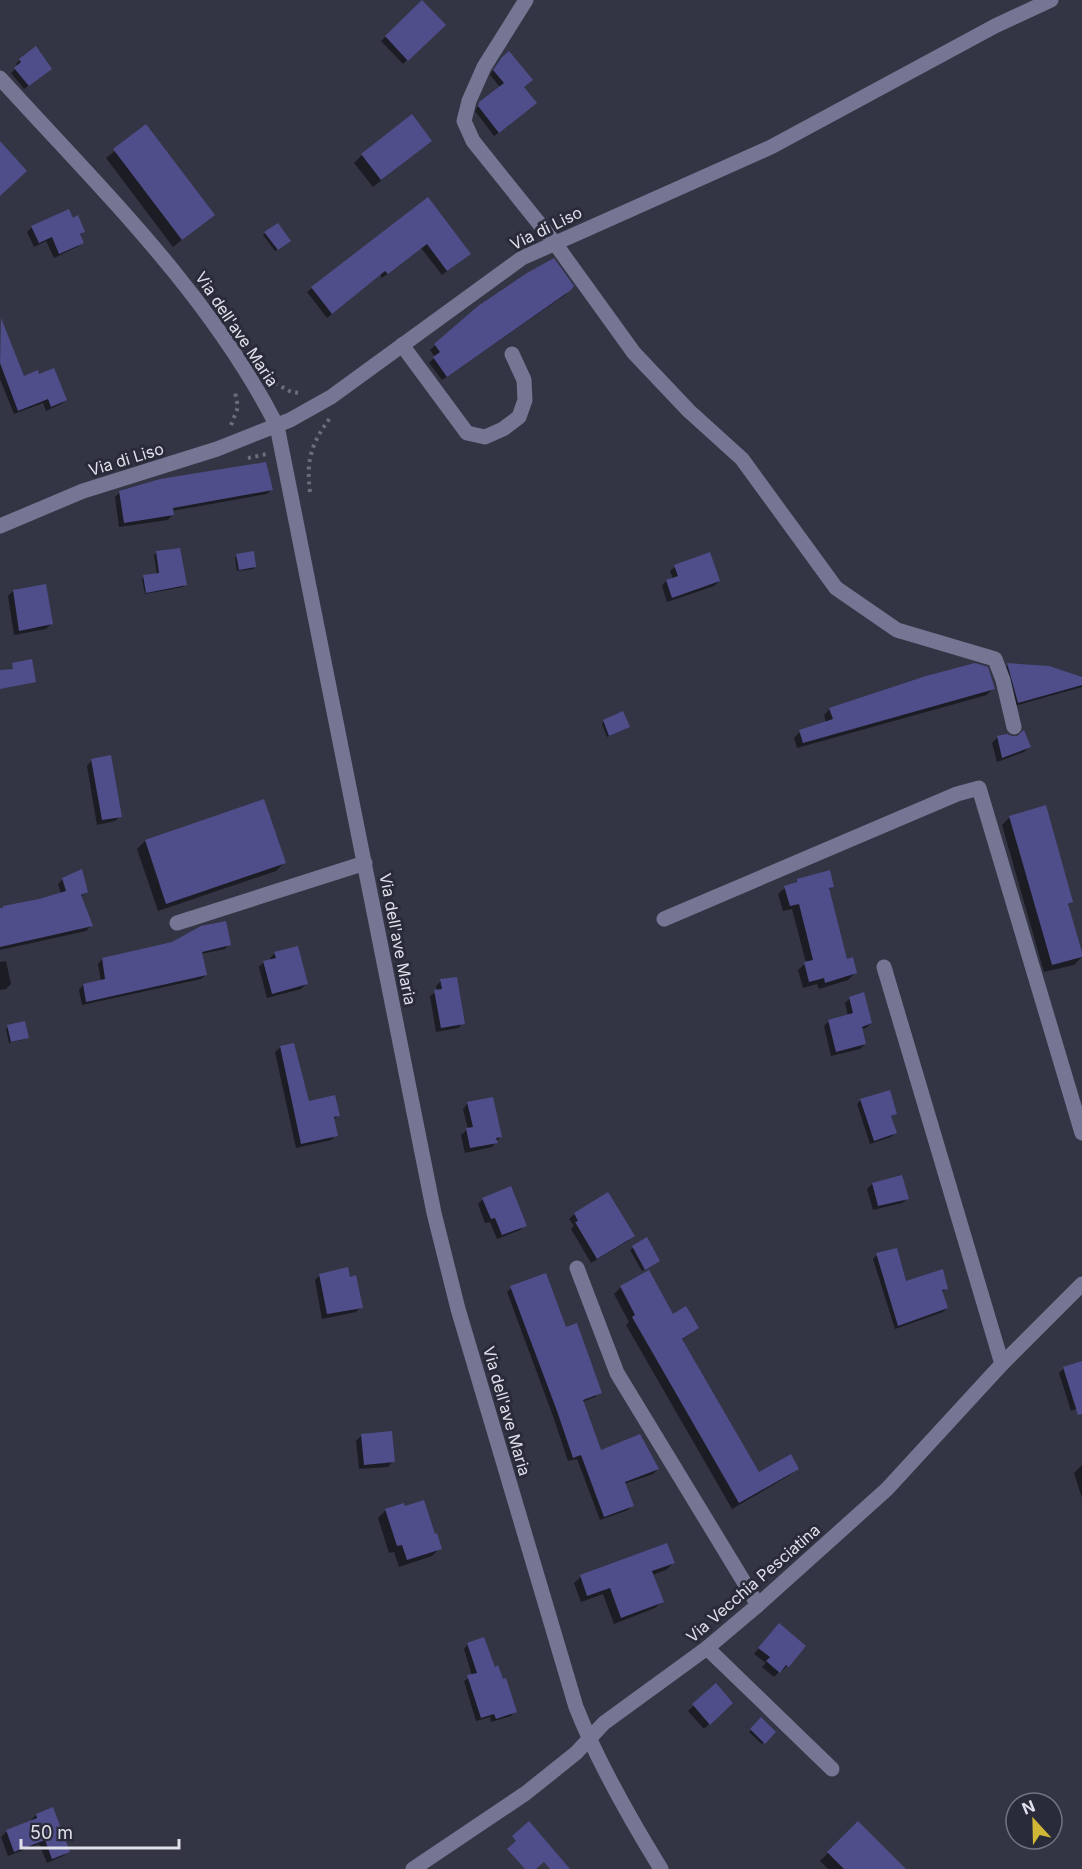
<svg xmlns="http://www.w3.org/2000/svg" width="1082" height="1869" font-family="Inter,sans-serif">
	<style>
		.shadow { fill: #0007 }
		.building { fill: #4f4d8a }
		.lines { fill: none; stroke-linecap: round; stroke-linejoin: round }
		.path { stroke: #6c6d7a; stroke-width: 4; stroke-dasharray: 3 4.5; stroke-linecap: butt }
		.minor { stroke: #757693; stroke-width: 15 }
		.labels { text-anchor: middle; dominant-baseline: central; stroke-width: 6; stroke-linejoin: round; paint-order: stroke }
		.street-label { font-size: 16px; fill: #dfe0ea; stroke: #2a2b3a }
	</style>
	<rect width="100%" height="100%" fill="#343544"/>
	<g class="shadow">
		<polygon points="422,2 444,25 403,64 381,41"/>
		<polygon points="20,60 46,73 24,89 11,73 18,66 16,64"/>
		<polygon points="498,63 522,87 531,107 494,136 475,111 480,103 500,87 490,75"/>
		<polygon points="146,126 213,215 173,247 106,158"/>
		<polygon points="430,141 373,187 354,163 362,155"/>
		<polygon points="427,199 464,258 442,275 421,248 382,278 380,274 327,318 307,292"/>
		<polygon points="72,220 84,231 79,236 82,242 77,247 54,258 46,241 34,247 27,232 32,227"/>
		<polygon points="265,233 287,243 275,251 263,235"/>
		<polygon points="570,289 565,295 442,380 429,363 435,357 430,350 479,307"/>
		<polygon points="11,347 23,378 66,400 61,404 46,411 43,403 14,414 0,379 0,352"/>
		<polygon points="271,490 267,494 172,511 172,515 168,520 119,527 115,497 120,492"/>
		<polygon points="157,553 185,585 183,587 145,594 142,579 144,577 157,575 154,555"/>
		<polygon points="237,556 255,567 253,569 237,571 235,558"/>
		<polygon points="675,567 719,581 714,586 667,602 662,586 666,581 673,579 670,571"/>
		<polygon points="13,591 51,624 46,629 14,635 8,596"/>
		<polygon points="1008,665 1082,679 1082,687 1014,706 1004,669"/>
		<polygon points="993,688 987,695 797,748 794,738 800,732 826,722 824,715 830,709"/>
		<polygon points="604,721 628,727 607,737 602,724"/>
		<polygon points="1007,735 1029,747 1024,752 997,762 992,743 997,738"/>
		<polygon points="92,760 120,816 115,821 97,825 87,766"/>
		<polygon points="1010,817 1072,902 1067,906 1082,957 1074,965 1044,972 1002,825"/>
		<polygon points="145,841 284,863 276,871 158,911 137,849"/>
		<polygon points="63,879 86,892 81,897 91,926 86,931 0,950 0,910 61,894 58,884"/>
		<polygon points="798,880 832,886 828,891 846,961 855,973 848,980 819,989 817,984 803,988 798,970 806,963 792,909 783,911 778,894 785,888 793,885"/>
		<polygon points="173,943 229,944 225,949 201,954 206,975 201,979 82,1005 79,990 83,985 101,981 98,964 102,959"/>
		<polygon points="275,953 306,984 301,989 267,998 259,967 264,962 270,961 270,958"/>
		<polygon points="6,961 11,984 6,989 0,990 0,962"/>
		<polygon points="441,981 463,1023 458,1028 436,1032 430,996 437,991 436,986"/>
		<polygon points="850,998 871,1023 866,1028 861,1029 865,1044 860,1049 831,1056 824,1026 829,1021 848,1016 845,1003"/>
		<polygon points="8,1027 27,1037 25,1039 9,1043 6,1029"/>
		<polygon points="281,1047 308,1103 338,1116 333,1120 336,1135 331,1140 296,1148 275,1052"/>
		<polygon points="861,1100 895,1113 891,1117 895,1133 891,1137 870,1144 857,1104"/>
		<polygon points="468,1103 500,1137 492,1147 465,1153 461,1135 468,1129 463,1109"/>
		<polygon points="872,1184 908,1198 902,1203 873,1210 867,1189"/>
		<polygon points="608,1194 633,1236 628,1241 591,1263 571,1229 574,1226 569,1219 575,1214"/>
		<polygon points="483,1199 525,1225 520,1230 497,1239 490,1222 485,1223 478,1204"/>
		<polygon points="646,1239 656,1263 642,1271 630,1250"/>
		<polygon points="877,1255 905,1283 946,1288 942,1292 947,1308 943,1312 895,1329 873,1259"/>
		<polygon points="648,1272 673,1316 698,1328 682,1340 758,1474 797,1468 790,1475 732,1509 626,1325 629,1322 614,1294 621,1287"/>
		<polygon points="320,1275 361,1307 356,1312 322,1319 315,1280"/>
		<polygon points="511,1288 565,1329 600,1392 595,1397 582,1402 600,1452 658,1469 653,1474 624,1484 632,1505 628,1510 600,1520 577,1459 568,1461 553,1416 507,1292"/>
		<polygon points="1082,1363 1082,1407 1071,1411 1059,1373 1064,1368"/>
		<polygon points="361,1436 393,1461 388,1467 359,1469 356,1441"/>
		<polygon points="1082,1465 1082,1498 1074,1473"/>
		<polygon points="386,1510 434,1535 440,1548 432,1556 399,1567 394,1552 389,1553 378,1518"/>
		<polygon points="667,1545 673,1563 666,1570 652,1575 662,1601 655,1608 614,1624 603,1594 581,1602 574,1583 581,1577"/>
		<polygon points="774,1630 804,1646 787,1666 782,1671 781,1670 774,1677 762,1667 766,1663 754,1654"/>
		<polygon points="468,1644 494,1668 515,1711 511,1716 491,1722 490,1717 476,1721 464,1681 472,1676 464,1649"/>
		<polygon points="716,1685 726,1708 704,1729 688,1711"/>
		<polygon points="761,1719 774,1732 762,1744 749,1732"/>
		<polygon points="36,1815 68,1851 63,1856 47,1863 39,1844 8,1856 1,1837 6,1832 32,1822 31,1820"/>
		<polygon points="858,1823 904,1869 828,1869 820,1861"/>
	</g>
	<g class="building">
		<polygon points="422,0 446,25 408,61 385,36"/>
		<polygon points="36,46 52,69 29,86 14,68 21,62 19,59"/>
		<polygon points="509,51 533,80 524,87 537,103 499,133 478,106 479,102 504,83 493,70 502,57"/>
		<polygon points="412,114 432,141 381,180 361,154"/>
		<polygon points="146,124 215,215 182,240 113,149"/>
		<polygon points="0,141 27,171 0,196"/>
		<polygon points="428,197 471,254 447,271 427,244 388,274 385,271 332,314 311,287"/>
		<polygon points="69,209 73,218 78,215 85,232 80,234 84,243 59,254 52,237 39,243 31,226"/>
		<polygon points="278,223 291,241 278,250 264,232"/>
		<polygon points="554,258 574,286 571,290 447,377 433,357 440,352 434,344 478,306 527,273"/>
		<polygon points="1,318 24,376 38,370 39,374 54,368 67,400 51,407 48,399 18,411 0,363"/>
		<polygon points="266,462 273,490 173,508 174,515 124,523 119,491 160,479"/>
		<polygon points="180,548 187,585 146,593 143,575 159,573 156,551"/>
		<polygon points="254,551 256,567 239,570 236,554"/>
		<polygon points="710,552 720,581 672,598 666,580 678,576 674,565"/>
		<polygon points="46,584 53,624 19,631 13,590"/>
		<polygon points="32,659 36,682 0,689 0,670 13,669 12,663"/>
		<polygon points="975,663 988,667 995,689 803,743 799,730 833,719 829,708 926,676"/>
		<polygon points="1007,663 1049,666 1082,677 1082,685 1018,703"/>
		<polygon points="623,711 630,727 609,736 603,720"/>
		<polygon points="1024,730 1031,747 1002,758 997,736 1007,734 1012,736 1017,736"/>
		<polygon points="111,755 122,817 102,820 91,759"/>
		<polygon points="264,799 286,863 166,904 145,840"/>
		<polygon points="1046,805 1073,902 1068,904 1082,952 1082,957 1052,965 1009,816"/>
		<polygon points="82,869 88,892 81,895 93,926 0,947 0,908 3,908 3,906 39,899 66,891 62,878"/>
		<polygon points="830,870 834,887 829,888 847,959 853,957 857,973 825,983 824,978 809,982 804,962 813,960 799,904 790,906 784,886 797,882 797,879"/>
		<polygon points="226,921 231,945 202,952 207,975 86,1002 83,984 105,979 102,958 172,942 201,926"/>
		<polygon points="298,946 308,984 272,994 263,961 276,958 274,952"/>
		<polygon points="457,977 465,1024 441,1028 434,990 442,989 440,979"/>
		<polygon points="864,992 872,1023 862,1027 866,1044 836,1052 828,1020 853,1013 849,997"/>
		<polygon points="25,1021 29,1038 11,1042 7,1025"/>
		<polygon points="294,1043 309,1101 335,1095 340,1116 334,1117 338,1136 301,1144 280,1046"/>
		<polygon points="890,1090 897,1114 891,1116 897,1133 874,1141 860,1099"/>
		<polygon points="493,1097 502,1137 496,1138 498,1143 470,1148 466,1128 473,1127 467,1102"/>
		<polygon points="902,1175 909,1199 878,1206 872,1183"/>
		<polygon points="511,1186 527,1226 502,1235 495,1218 491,1219 482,1198"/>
		<polygon points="608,1192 635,1236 597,1259 575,1222 578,1221 574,1213"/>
		<polygon points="647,1237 660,1261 645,1270 632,1246"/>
		<polygon points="897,1248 906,1281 943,1269 948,1289 942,1290 948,1308 898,1326 876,1253"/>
		<polygon points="348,1267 350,1277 356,1275 363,1308 327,1314 319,1274"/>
		<polygon points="649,1270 673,1314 686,1306 699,1328 682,1339 759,1472 791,1454 799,1469 739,1503 632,1317 635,1315 620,1286"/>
		<polygon points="546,1273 566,1327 577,1323 602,1393 583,1400 601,1450 640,1434 659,1469 625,1482 634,1506 604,1517 581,1455 573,1458 557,1411 510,1286"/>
		<polygon points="1082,1361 1082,1414 1078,1415 1063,1367"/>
		<polygon points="392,1431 395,1462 364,1465 361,1434"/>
		<polygon points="424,1500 435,1534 437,1533 442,1549 407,1560 402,1545 397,1546 385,1509 404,1503 405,1506"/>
		<polygon points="667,1543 675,1563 652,1571 664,1602 621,1618 610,1588 587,1596 580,1575"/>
		<polygon points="779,1623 806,1646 789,1667 786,1665 780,1673 766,1661 770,1657 758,1648"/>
		<polygon points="484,1637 495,1667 498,1665 503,1679 506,1678 517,1712 496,1719 494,1714 481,1718 467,1675 477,1673 467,1643"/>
		<polygon points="716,1683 733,1703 710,1725 692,1704"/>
		<polygon points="761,1717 776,1732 765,1744 750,1729"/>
		<polygon points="53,1807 70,1852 52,1859 45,1840 14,1852 6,1830 37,1818 36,1814"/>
		<polygon points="529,1821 570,1869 550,1869 544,1862 536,1869 525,1869 507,1849 516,1841 512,1836"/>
		<polygon points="858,1821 906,1869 844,1869 827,1852"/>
	</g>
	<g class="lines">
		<g class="path">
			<polyline points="275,383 291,392 301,393"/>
			<polyline points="231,425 238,407 235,392"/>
			<polyline points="248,458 267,454"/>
			<path d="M310,492C306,460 311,444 330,418"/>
		</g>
		<g class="minor">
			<polyline points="526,0 484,67 469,101 464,121 473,141 554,242 634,353 689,411 742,459 836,588 897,630 995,659 1003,680 1014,727"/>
			<path d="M0,78C100,188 209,293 277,426L434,1213L458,1309L576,1707C598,1763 629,1817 661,1869"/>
			<polyline points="402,345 467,433 485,437 503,429 519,417 525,400 524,380 512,354"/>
			<polyline points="0,526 83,491 217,449 290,420 331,397 522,258 771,147 995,26 1051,0"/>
			<polyline points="664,919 957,794 979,788 1082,1133"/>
			<polyline points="177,923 365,863"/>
			<polyline points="884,967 1002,1364"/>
			<polyline points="577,1268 617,1373 758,1605"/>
			<polyline points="707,1648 832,1769"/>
			<polyline points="413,1869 526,1793 576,1753 604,1723 707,1648 758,1605 887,1489 1002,1364 1082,1284"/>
		</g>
	</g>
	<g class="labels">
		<g class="street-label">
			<text transform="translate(546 228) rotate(-26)">Via di Liso</text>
			<text transform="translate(237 329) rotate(56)">Via dell'ave Maria</text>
			<text transform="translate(126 459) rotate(-17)">Via di Liso</text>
			<text transform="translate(398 939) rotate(79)">Via dell'ave Maria</text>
			<text transform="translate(507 1411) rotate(74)">Via dell'ave Maria</text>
			<text transform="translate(753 1583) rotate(-41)">Via Vecchia Pesciatina</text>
		</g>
	</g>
	<g transform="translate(1034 1821) rotate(338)"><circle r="28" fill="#2a2b3a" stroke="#727380" stroke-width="1.5"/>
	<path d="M0-4.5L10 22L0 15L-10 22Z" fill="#d1b736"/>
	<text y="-9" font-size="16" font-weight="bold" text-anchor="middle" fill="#dfe0ea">N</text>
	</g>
	<path d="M21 1839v9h158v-9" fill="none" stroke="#dfe0ea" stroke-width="3"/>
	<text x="30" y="1839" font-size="18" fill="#dfe0ea" stroke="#2a2b3a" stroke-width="4.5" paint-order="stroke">50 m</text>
</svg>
